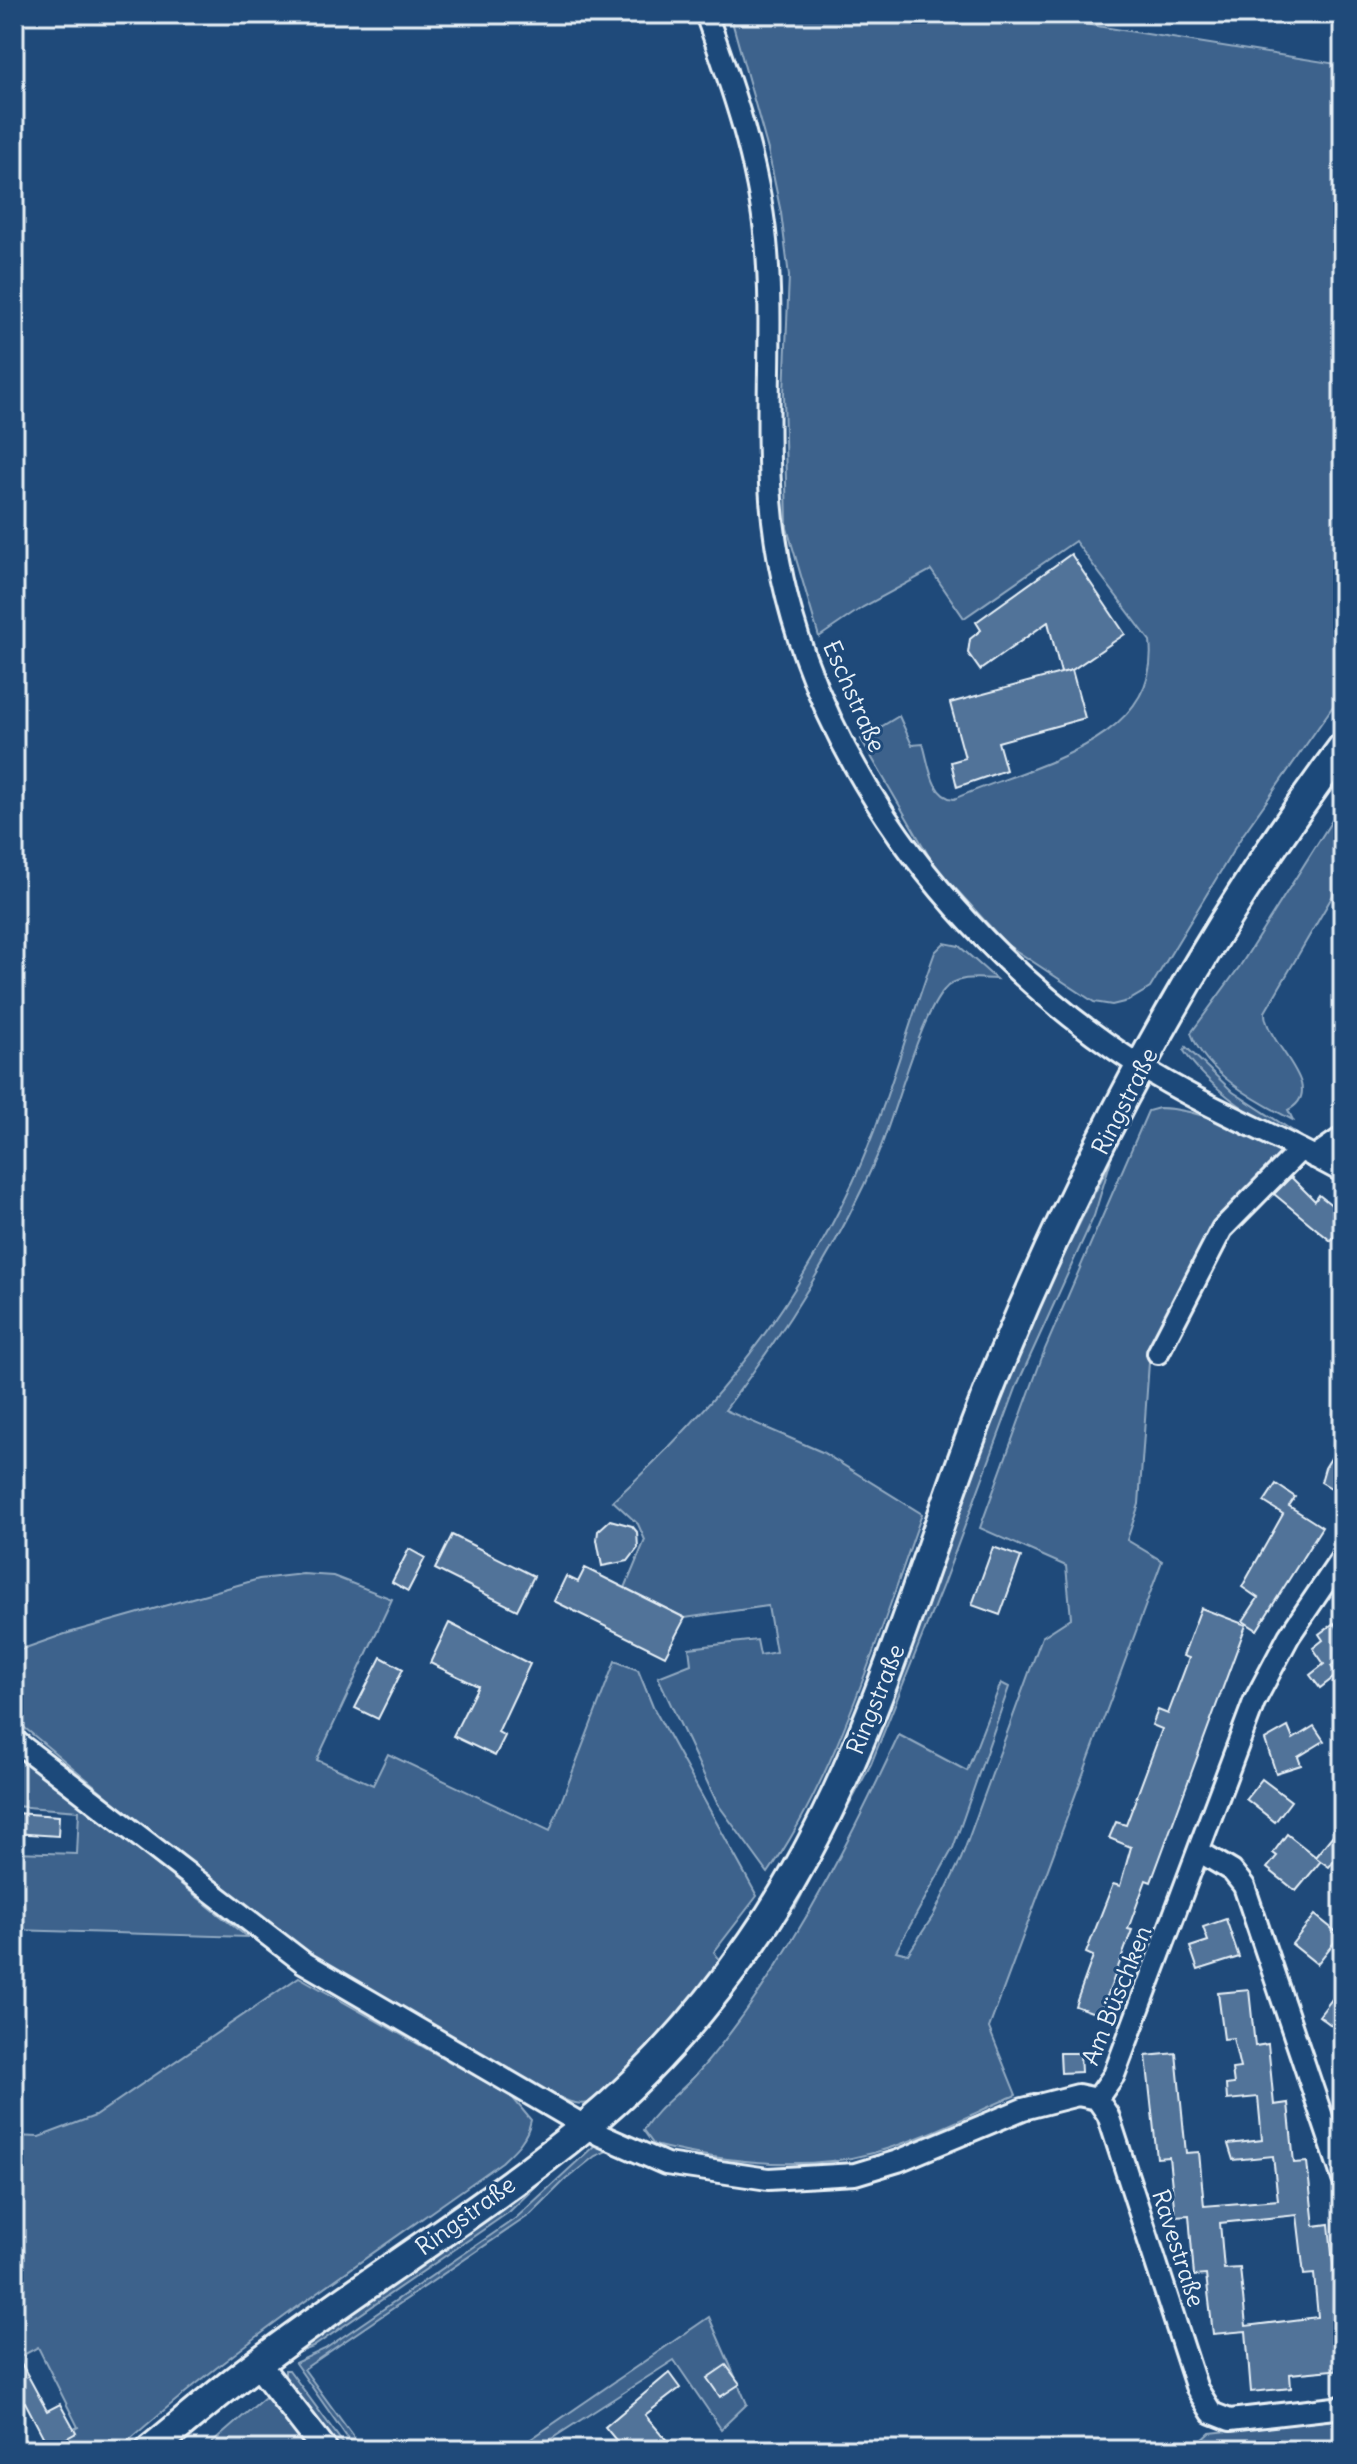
<svg xmlns="http://www.w3.org/2000/svg" width="1357" height="2464" font-family="Delius,sans-serif">
	<style>
		.green { fill: #3c628c; stroke: #92aac2; stroke-width: 2 }
		.building { fill: #517399; stroke: #e8f1f8; stroke-width: 2; fill-rule: evenodd }
		.lines { fill: none; stroke-linecap: round; stroke-linejoin: round }
		.minor-casing { stroke: #e8f1f8; stroke-width: 26 }
		.tertiary-casing { stroke: #e8f1f8; stroke-width: 30 }
		.secondary-casing { stroke: #e8f1f8; stroke-width: 34 }
		.minor { stroke: #1f4a7a; stroke-width: 20 }
		.tertiary { stroke: #1f4a7a; stroke-width: 24 }
		.secondary { stroke: #1f4a7a; stroke-width: 28 }
		.labels { text-anchor: middle; dominant-baseline: central; stroke-width: 6; stroke-linejoin: round; paint-order: stroke }
		.street-label { font-size: 24px; fill: #e8f1f8; stroke: #1f4a7a }
	</style>
	<rect width="100%" height="100%" fill="#1f4a7a"/>
	<filter id="ink" filterUnits="userSpaceOnUse"><feTurbulence type="fractalNoise" baseFrequency=".0125" numOctaves="2"/><feDisplacementMap in="SourceGraphic" scale="16" xChannelSelector="R" yChannelSelector="G"/><feConvolveMatrix kernelMatrix="1 2 1 2 8 2 1 2 1" color-interpolation-filters="sRGB"/></filter>
	<g filter="url(#ink)">
		<g class="green">
			<path d="M730,14H1021L1343,65V692L1242,836L1150,988L1128,1001L1112,1005L1094,1002L1006,944L934,865L861,739L899,716L912,745L923,744C929,763 931,797 954,799C1024,767 1162,744 1150,641L1075,541L964,618L931,570L863,607L819,637L787,528L784,393L789,276L781,213L768,150Z"/>
			<path d="M1343,803V878L1265,1012C1264,1043 1330,1088 1288,1110L1293,1120C1256,1101 1206,1074 1191,1033L1240,966Z"/>
			<path d="M944,943L959,946L996,979C979,978 956,975 944,990C919,1019 895,1114 878,1154C838,1247 786,1330 725,1410L822,1452L922,1514C881,1628 837,1775 768,1873L717,1803L658,1677L691,1664L689,1648L757,1640L760,1655L776,1652L768,1606L685,1618L625,1588L645,1540L638,1524L613,1501C720,1403 791,1313 853,1182C887,1108 907,1028 935,952Z"/>
			<path d="M1186,1047L1233,1092L1302,1137C1263,1129 1206,1084 1184,1051Z"/>
			<path d="M1159,1108C1203,1109 1246,1133 1284,1153L1150,1348L1139,1504L1127,1540L1162,1561L989,2028L1016,2095C969,2115 923,2139 873,2153C803,2172 723,2162 654,2145L643,2130C656,2110 673,2098 690,2081C710,2061 727,2037 744,2014C806,1927 854,1832 899,1735L967,1771L1001,1683L1009,1687L953,1848L896,1951L908,1954L933,1916L961,1859L1042,1637L1071,1618L1066,1566L980,1528L1045,1349L1148,1111Z"/>
			<polygon points="1111,1160 1094,1216 1018,1383 944,1582 871,1764 795,1908 790,1902 1026,1332"/>
			<path d="M303,1574L333,1576L392,1599L317,1760L373,1785L388,1754L550,1831L615,1661L638,1670L653,1707L757,1896L714,1952L724,1965L599,2101C565,2112 555,2087 523,2083L314,1963L229,1897L14,1719V1652L65,1634L259,1579Z"/>
			<polygon points="14,1753 17,1753 247,1937 14,1930 14,1852 77,1854 79,1811 14,1806"/>
			<path d="M299,1977L512,2097L531,2120C527,2139 516,2149 502,2162C372,2255 237,2343 118,2450H35L78,2427L38,2347L14,2360V2136L39,2137L95,2116Z"/>
			<polygon points="595,2145 614,2148 595,2156 565,2180 531,2214 304,2369 363,2450 356,2450 295,2363 325,2349 516,2218"/>
			<polygon points="562,2161 509,2212 313,2347 292,2355"/>
			<polygon points="709,2317 747,2404 721,2429 674,2360 534,2450 515,2450"/>
			<polygon points="285,2370 289,2370 348,2450 337,2450 285,2380"/>
			<polygon points="265,2397 279,2408 312,2450 204,2450"/>
			<polygon points="1343,2419 1343,2450 1164,2450 1167,2445 1199,2443 1210,2433"/>
		</g>
		<g class="building">
			<polygon points="1071,554 1125,634 1072,670 1061,673 1048,622 980,670 968,653 970,639 981,630 976,622"/>
			<polygon points="1072,670 1085,718 998,742 1006,770 957,787 951,762 965,758 950,703"/>
			<polygon points="1291,1177 1315,1201 1319,1195 1343,1214 1343,1226 1331,1241 1274,1194"/>
			<polygon points="1343,1439 1343,1495 1321,1482 1325,1468"/>
			<polygon points="1276,1484 1295,1497 1289,1506 1322,1527 1257,1630 1243,1621 1258,1598 1242,1587 1283,1514 1264,1502"/>
			<polygon points="610,1520 632,1526 637,1532 638,1548 628,1561 602,1566 597,1540 598,1531"/>
			<polygon points="452,1535 534,1576 517,1610 435,1569"/>
			<polygon points="993,1547 1021,1557 1000,1615 972,1605"/>
			<polygon points="409,1549 425,1558 408,1591 392,1582"/>
			<polygon points="585,1568 685,1618 665,1656 554,1601 566,1576 578,1582"/>
			<polygon points="1201,1608 1246,1625 1151,1882 1146,1880 1128,1929 1132,1930 1100,2015 1075,2006 1093,1956 1086,1953 1113,1884 1120,1886 1131,1847 1109,1838 1116,1822 1126,1825 1162,1729 1152,1725 1158,1710 1168,1714 1189,1658 1183,1656"/>
			<polygon points="449,1623 530,1664 498,1732 505,1736 495,1756 453,1736 478,1686 430,1663"/>
			<polygon points="1334,1623 1343,1636 1343,1658 1331,1666 1337,1675 1320,1688 1310,1675 1324,1664 1313,1648 1323,1640 1319,1634"/>
			<polygon points="381,1657 403,1669 378,1719 355,1708"/>
			<polygon points="1314,1726 1324,1741 1298,1757 1301,1765 1276,1773 1265,1740 1288,1727 1293,1739"/>
			<polygon points="1262,1779 1291,1801 1275,1822 1246,1799"/>
			<polygon points="14,1813 59,1816 58,1836 14,1833"/>
			<polygon points="1287,1834 1321,1861 1296,1891 1267,1868 1277,1856 1273,1853"/>
			<polygon points="1333,1835 1340,1854 1329,1867 1315,1857"/>
			<polygon points="1315,1915 1340,1935 1317,1964 1292,1944"/>
			<polygon points="1226,1919 1239,1957 1198,1970 1190,1947 1208,1941 1203,1927"/>
			<polygon points="1343,1985 1343,2034 1319,2016"/>
			<path d="M1249,1990L1255,2046L1268,2044L1274,2105L1288,2103L1294,2163L1307,2162L1314,2226L1329,2224L1335,2284L1343,2283V2369L1290,2374L1291,2388L1251,2392L1246,2331L1213,2334L1206,2275L1194,2276L1189,2215L1175,2216L1169,2157L1157,2158L1146,2056L1176,2053L1186,2153L1199,2152L1204,2206L1278,2200L1273,2156L1233,2160L1228,2144L1262,2140L1258,2097L1227,2100L1226,2085L1234,2084L1232,2069L1240,2068L1233,2038L1224,2039L1218,1993ZM1297,2215L1304,2275L1314,2274L1318,2317L1246,2326L1240,2268L1224,2269L1220,2223Z"/>
			<polygon points="1060,2053 1080,2053 1081,2072 1061,2073"/>
			<polygon points="14,2350 47,2411 60,2404 76,2433 49,2448 25,2402 14,2408"/>
			<polygon points="726,2365 740,2384 720,2397 707,2378"/>
			<polygon points="669,2373 680,2388 645,2415 675,2450 624,2450 605,2427"/>
		</g>
		<g class="lines">
			<defs>
				<g id="minor">
					<path d="M706,14C733,89 758,161 766,241C774,322 765,403 770,484C782,723 945,941 1140,1066C1204,1107 1277,1135 1343,1172"/>
					<polyline points="1314,1157 1343,1137"/>
					<polyline points="1158,1353 1222,1229 1300,1150"/>
					<polyline points="14,1740 303,1962 600,2135 666,2164 768,2179 855,2174 898,2161 1023,2109 1078,2095 1097,2099"/>
					<polyline points="1200,1852 1232,1871 1244,1886 1343,2179"/>
					<polyline points="1097,2099 1114,2075 1254,1702 1289,1636 1343,1556"/>
					<polyline points="1097,2099 1108,2115 1197,2389 1212,2413 1230,2420 1343,2407"/>
				</g>
				<polyline id="tertiary" points="257,2363 325,2450"/>
				<path id="secondary" d="M150,2450C186,2421 221,2390 258,2363C366,2281 483,2211 588,2124C650,2073 706,2008 752,1942C876,1765 921,1549 1004,1353C1093,1140 1205,932 1343,747"/>
			</defs>
			<use href="#minor" class="minor-casing"/>
			<use href="#tertiary" class="tertiary-casing"/>
			<use href="#secondary" class="secondary-casing"/>
			<use href="#minor" class="minor"/>
			<use href="#tertiary" class="tertiary"/>
			<use href="#secondary" class="secondary"/>
		</g>
	</g>
	<g class="labels">
		<g class="street-label">
			<text transform="translate(855 696) rotate(66)">Eschstraße</text>
			<text transform="translate(1124 1101) rotate(-63)">Ringstraße</text>
			<text transform="translate(875 1699) rotate(-68)">Ringstraße</text>
			<text transform="translate(1116 1995) rotate(-68)">Am Büschken</text>
			<text transform="translate(465 2215) rotate(-36)">Ringstraße</text>
			<text transform="translate(1179 2248) rotate(72)">Ravestraße</text>
		</g>
	</g>
	<rect width="1357" height="2464" fill="none" stroke="#1f4a7a" stroke-width="48"/>
	<rect x="24" y="24" width="1309" height="2416" fill="none" stroke="#e8f1f8" stroke-width="3" filter="url(#ink)"/>
</svg>
